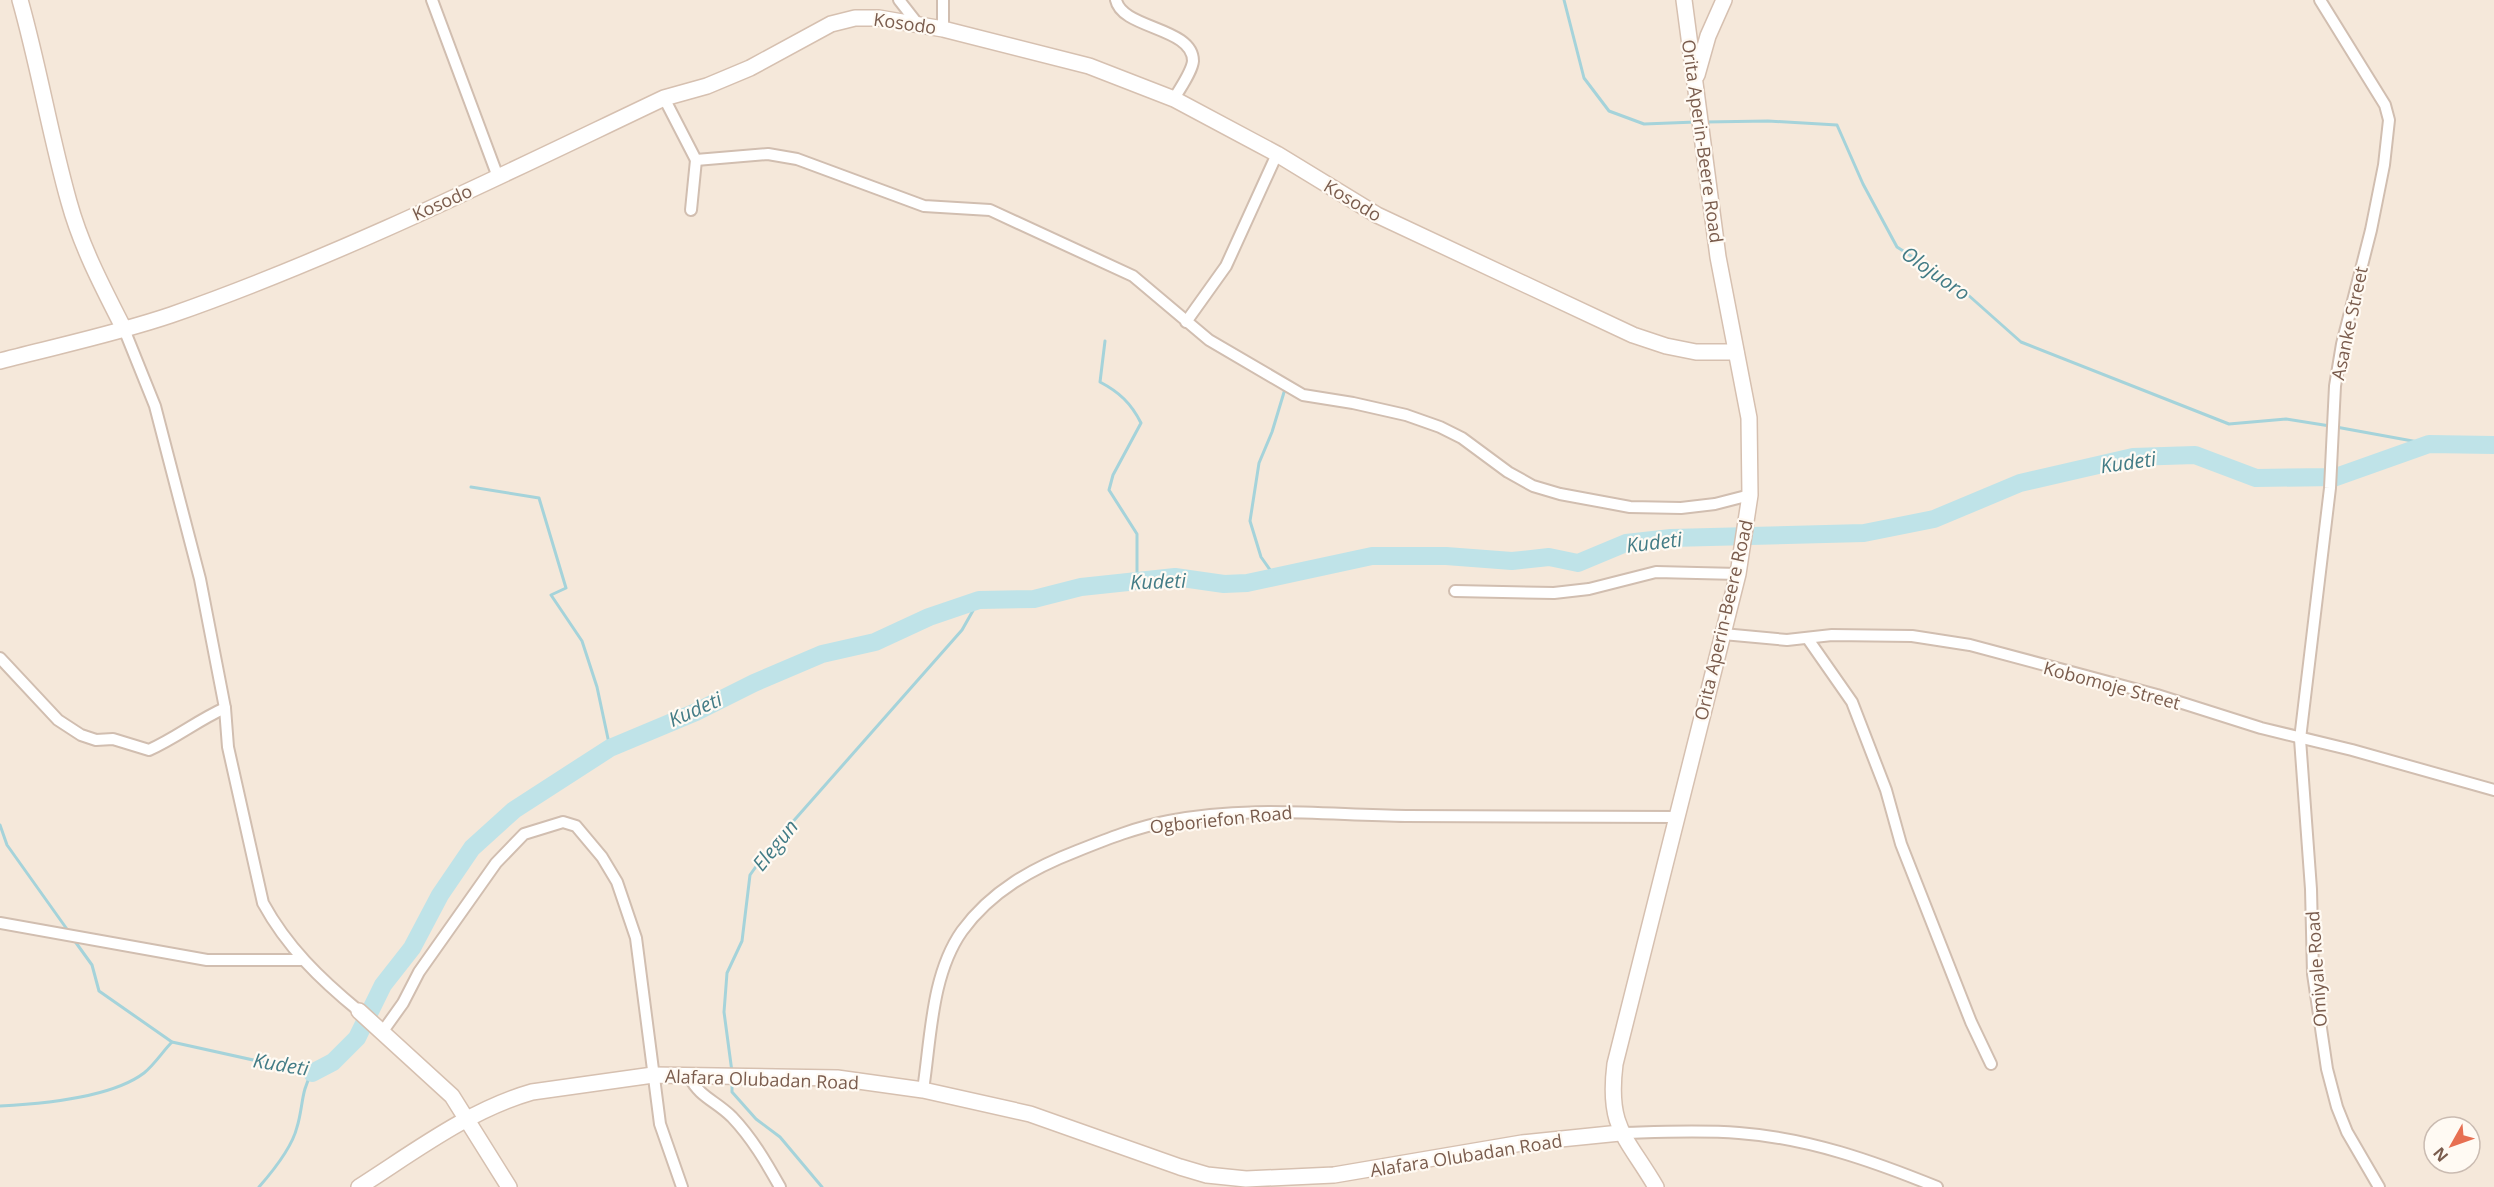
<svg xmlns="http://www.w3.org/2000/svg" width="2494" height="1187" font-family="'Open Sans',sans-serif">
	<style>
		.residential { fill: #f5e8da; fill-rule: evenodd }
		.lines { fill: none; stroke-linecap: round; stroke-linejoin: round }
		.stream { stroke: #a5d3da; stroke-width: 3 }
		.river { stroke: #bfe3e8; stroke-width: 18 }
		.street-casing { stroke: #d1beb0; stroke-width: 14 }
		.secondary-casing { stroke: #d6c0b0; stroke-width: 18 }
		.street { stroke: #fff; stroke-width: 10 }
		.secondary { stroke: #fff; stroke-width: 15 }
		.labels { text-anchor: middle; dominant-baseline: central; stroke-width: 4.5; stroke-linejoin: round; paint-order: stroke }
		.street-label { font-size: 18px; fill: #7a5c4d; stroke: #fffaf3 }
		.water-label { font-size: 20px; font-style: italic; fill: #437c86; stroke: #fffaf3 }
	</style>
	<rect width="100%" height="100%" fill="#fdf6ec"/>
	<path class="residential" d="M0,0H2494V1187H0ZM2434,1127H2470V1163H2434Z"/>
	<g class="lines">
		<g class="stream">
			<polyline points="1564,0 1584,78 1609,111 1644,124 1696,122"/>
			<polyline points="1705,122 1768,121 1837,125 1863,184 1897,247 1958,286 2021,342 2229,424 2286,419 2330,426"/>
			<path d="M1105,341L1100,382C1119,392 1131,403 1141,423L1113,475L1109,490L1137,534V582"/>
			<polyline points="2336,427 2429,444"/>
			<polyline points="471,487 539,498 566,588 551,595 582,641 597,687 610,748"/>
			<polyline points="1275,577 1261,557 1250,521 1259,463 1272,432 1285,389"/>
			<polyline points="0,825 7,845 69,932"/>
			<path d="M74,940L92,965L99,991L172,1042L312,1073C301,1090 303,1108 297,1127C292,1148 273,1171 259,1187"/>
			<polyline points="732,1072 724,1012 727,973 742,941 750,875 767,851 962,630 979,600"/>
			<polyline points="732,1081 732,1092 756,1119 780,1137 822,1187"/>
			<path d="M0,1106C40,1104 111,1098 144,1073C155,1064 163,1051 172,1042"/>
		</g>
		<polyline class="river" points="312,1073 333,1062 357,1038 383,985 412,948 440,895 472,848 514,810 610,748 696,712 754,683 822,654 875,642 929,617 979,600 1034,599 1081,587 1175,577 1224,584 1247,583 1372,556 1446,556 1512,561 1549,557 1578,563 1626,543 1671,538 1864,533 1934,519 2020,483 2133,457 2195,455 2256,478 2336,477 2429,444 2494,445"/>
		<defs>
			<g id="street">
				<polyline points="432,0 498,177"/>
				<polyline points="899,0 917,23"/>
				<path d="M1116,0C1122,29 1193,27 1193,61C1192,72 1180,88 1174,99"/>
				<polyline points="2320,0 2385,105 2389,120 2384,165 2371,230 2342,344 2335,386 2330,488 2300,739 2311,889 2313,974 2327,1069 2337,1107 2347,1132 2379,1187"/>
				<polyline points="943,29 943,0"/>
				<polyline points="664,98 696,160 768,154 797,159 924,206 990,210 1133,276 1209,340 1303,395 1353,403 1406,415 1440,427 1462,438 1508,472 1533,486 1560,494 1630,507 1681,508 1715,504 1750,495"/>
				<polyline points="691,210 696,160"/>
				<polyline points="1186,322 1226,266 1277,154"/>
				<path d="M124,329L155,406L200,579L225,708L228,747L263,903C287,947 320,979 359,1011"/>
				<polyline points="1455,591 1554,593 1589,589 1656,572 1738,574"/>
				<polyline points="1723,634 1787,640 1832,635 1912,636 1970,645 2157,695 2261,728 2352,750 2494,790"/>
				<polyline points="1808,639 1852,702 1886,790 1901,844 1971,1022 1991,1064"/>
				<path d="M0,658L58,720L81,735L96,740L113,739L149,750C176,738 198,720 225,708"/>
				<polyline points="0,923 207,960 301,960"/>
				<polyline points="383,1031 403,1003 419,972 496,863 524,834 563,822 576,826 602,857 617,882 636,938 660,1124 682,1187"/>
				<path d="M689,1076C700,1098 715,1100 732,1117C752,1138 766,1162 780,1187"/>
				<path d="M923,1090C931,1038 931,975 962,931C991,891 1033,868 1077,851C1107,839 1137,827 1169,821C1247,805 1327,815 1406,816C1497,816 1587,817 1677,817"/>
				<path d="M1620,1133C1660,1132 1700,1130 1739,1133C1808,1138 1873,1161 1937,1187"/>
			</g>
			<g id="secondary">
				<path d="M20,0C39,67 50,135 69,202C81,246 103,288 124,329"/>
				<polyline points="1697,75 1708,36 1724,0"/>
				<path d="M0,361C57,346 115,334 171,315C340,256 502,175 664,98L707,86L750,68L831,24L855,18H879L943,29L1089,66L1174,99L1277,154L1377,215L1633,335L1666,346L1696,352H1736"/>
				<polyline points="359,1011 452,1096 509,1187"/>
				<path d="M359,1187C414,1152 469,1110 532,1092L653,1075L837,1078L923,1090L1030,1114L1180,1167L1207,1175L1246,1179L1334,1175L1522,1143L1620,1133"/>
				<path d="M1656,1187C1626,1136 1607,1128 1615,1064L1738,574L1750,495L1749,418L1718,257L1684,0"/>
			</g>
		</defs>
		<use href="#street" class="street-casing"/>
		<use href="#secondary" class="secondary-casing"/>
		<use href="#street" class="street"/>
		<use href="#secondary" class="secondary"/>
	</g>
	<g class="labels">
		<g class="street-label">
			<text transform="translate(905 23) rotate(8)">Kosodo</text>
			<text transform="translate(1703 141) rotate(82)">Orita Aperin-Beere Road</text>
			<text transform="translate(1353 200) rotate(31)">Kosodo</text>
			<text transform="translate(442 202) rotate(-24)">Kosodo</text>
			<text transform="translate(2349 323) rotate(-78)">Asanke Street</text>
			<text transform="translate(1723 620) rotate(-77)">Orita Aperin-Beere Road</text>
			<text transform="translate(2112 685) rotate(15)">Kobomoje Street</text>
			<text transform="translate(1221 819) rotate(-6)">Ogboriefon Road</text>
			<text transform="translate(2316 969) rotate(-94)">Omiyale Road</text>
			<text transform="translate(762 1079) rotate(2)">Alafara Olubadan Road</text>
			<text transform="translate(1466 1155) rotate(-9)">Alafara Olubadan Road</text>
		</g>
		<g class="water-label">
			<text transform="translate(1936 273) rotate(35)">Olojuoro</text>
			<text transform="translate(2128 462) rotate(-8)">Kudeti</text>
			<text transform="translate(1654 542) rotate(-7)">Kudeti</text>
			<text transform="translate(1158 581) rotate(-2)">Kudeti</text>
			<text transform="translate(695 709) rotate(-24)">Kudeti</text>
			<text transform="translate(775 845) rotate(-51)">Elegun</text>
			<text transform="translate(281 1064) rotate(9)">Kudeti</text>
		</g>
	</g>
	<g transform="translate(2452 1145) rotate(230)"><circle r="28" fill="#fffaf3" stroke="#cabbb1" stroke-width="1.5"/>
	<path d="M0-4.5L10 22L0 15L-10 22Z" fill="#e76f51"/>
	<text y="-9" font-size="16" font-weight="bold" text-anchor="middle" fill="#7a5c4d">N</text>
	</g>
</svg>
